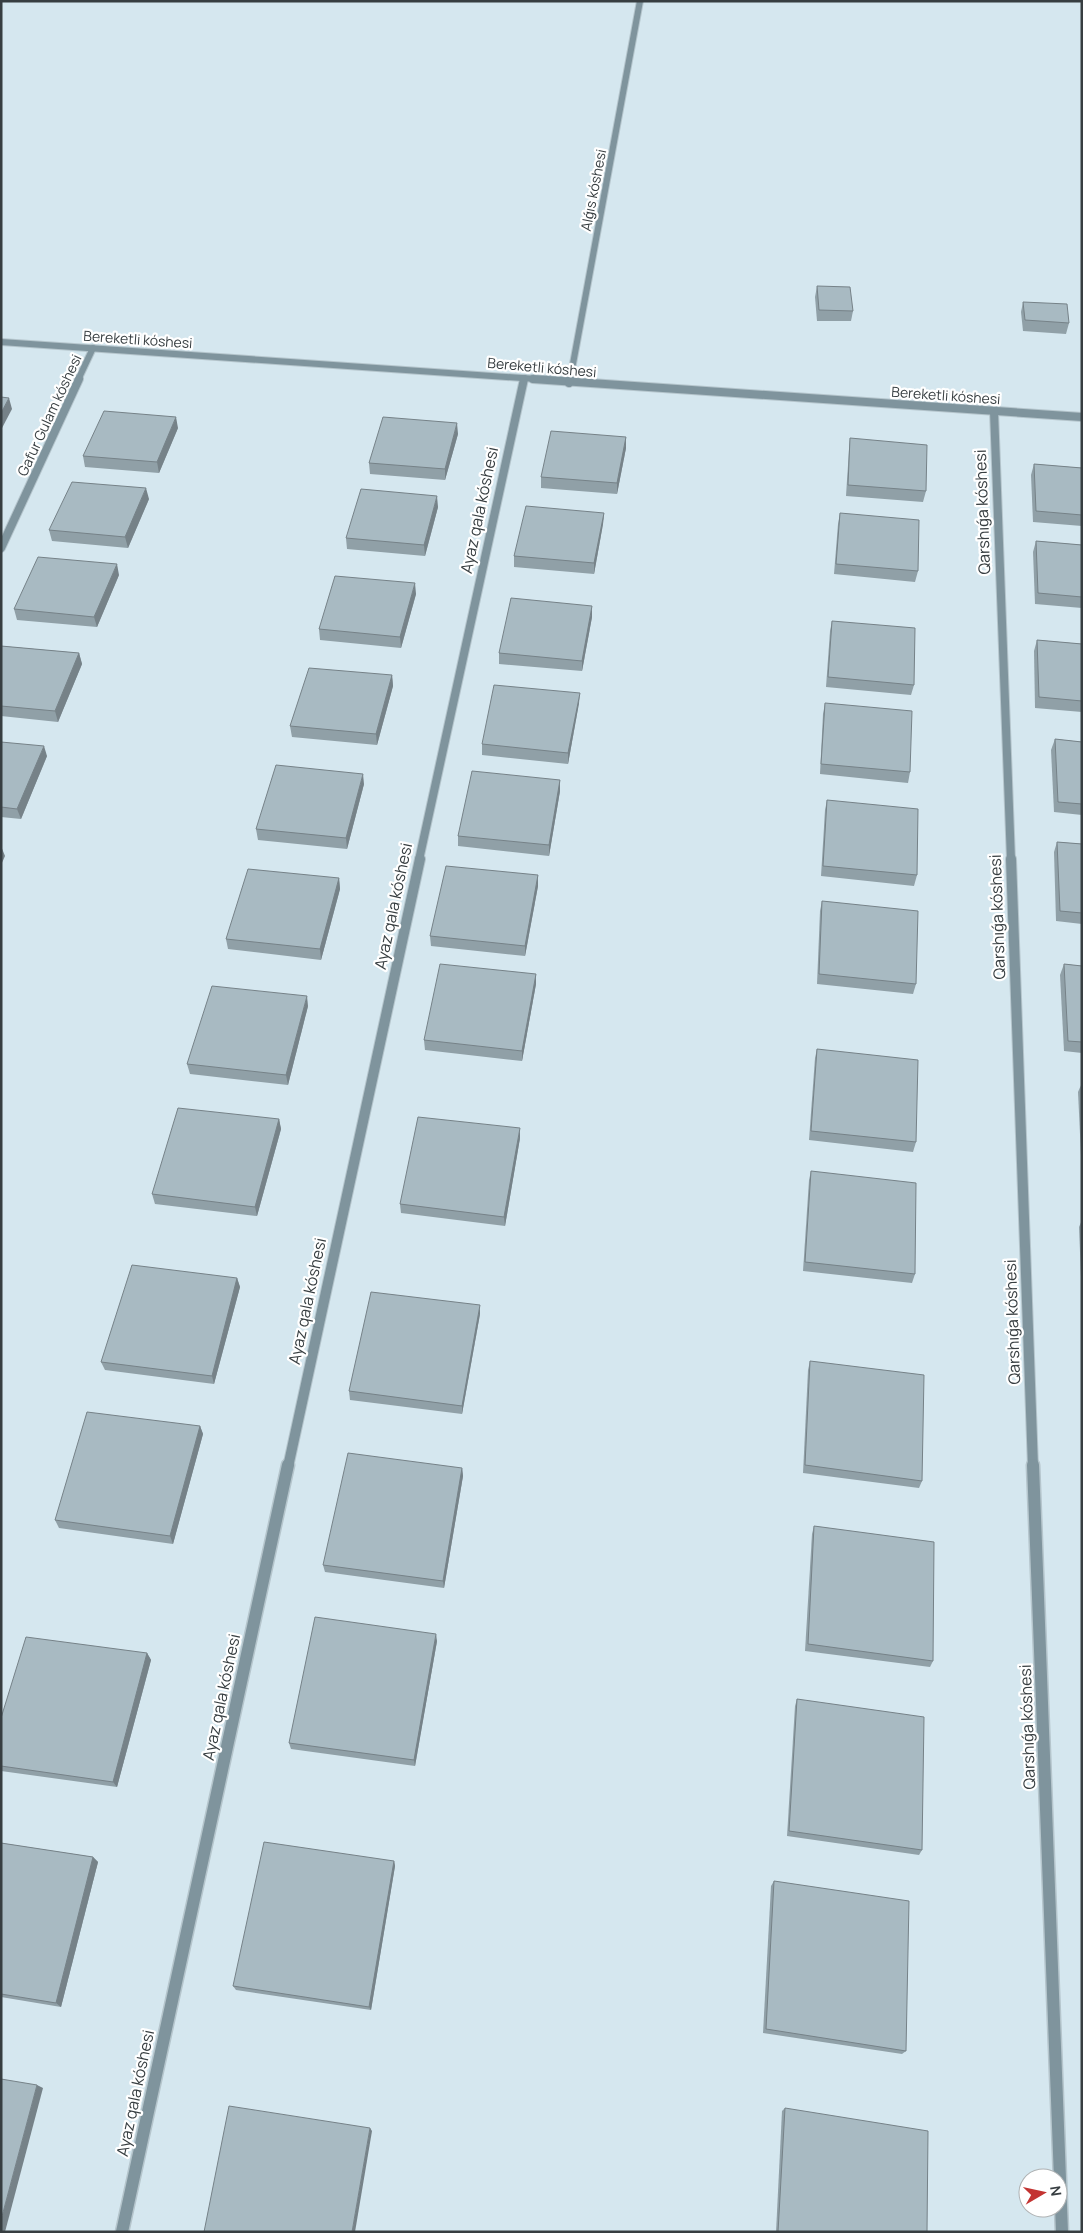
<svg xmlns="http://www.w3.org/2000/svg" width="1083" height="2233" font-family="Manrope,sans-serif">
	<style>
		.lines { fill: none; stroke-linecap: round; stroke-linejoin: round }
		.street-far3-casing { stroke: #b5c5cc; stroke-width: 8 }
		.street-far2-casing { stroke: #b5c5cc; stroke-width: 10 }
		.street-far1-casing { stroke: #b5c5cc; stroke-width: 12 }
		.street-casing { stroke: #b5c5cc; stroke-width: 15 }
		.street-far3 { stroke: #7f949d; stroke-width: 6 }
		.street-far2 { stroke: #7f949d; stroke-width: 8 }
		.street-far1 { stroke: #7f949d; stroke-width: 10 }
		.street { stroke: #7f949d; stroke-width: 12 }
		.wall { fill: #90a0a7 }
		.shaded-wall { fill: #768288 }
		.building { fill: #a8bac2; stroke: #768288 }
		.labels { text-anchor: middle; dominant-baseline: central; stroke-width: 4.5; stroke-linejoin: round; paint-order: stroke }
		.far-street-label { font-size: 14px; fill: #373e41; stroke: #fff }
		.street-label { font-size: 16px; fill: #373e41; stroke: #fff }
	</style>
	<rect width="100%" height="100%" fill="#d5e7ef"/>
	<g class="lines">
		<defs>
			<g id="street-far3">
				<polyline points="1,342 551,380"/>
				<polyline points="78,380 93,348"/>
				<polyline points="524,380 524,378"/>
				<polyline points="570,380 640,1"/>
			</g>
			<g id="street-far2">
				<polyline points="533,379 1082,417"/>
				<polyline points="569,383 570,379"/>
				<polyline points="994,411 1011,860"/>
				<polyline points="1,548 79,379"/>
				<polyline points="419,860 524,379"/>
			</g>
			<g id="street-far1">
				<polyline points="1011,859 1033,1467"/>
				<polyline points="288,1467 420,859"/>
			</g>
			<g id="street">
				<polyline points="1033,1465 1062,2232"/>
				<polyline points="122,2232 288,1465"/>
			</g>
		</defs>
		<use href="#street-far3" class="street-far3-casing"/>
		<use href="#street-far2" class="street-far2-casing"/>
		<use href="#street-far1" class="street-far1-casing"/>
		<use href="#street" class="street-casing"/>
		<use href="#street-far3" class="street-far3"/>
		<use href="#street-far2" class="street-far2"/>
		<use href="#street-far1" class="street-far1"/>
		<use href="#street" class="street"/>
	</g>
	<g class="wall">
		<polygon points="817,286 853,311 851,321 817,321 815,297"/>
		<polygon points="1023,302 1069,323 1066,334 1023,331 1021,312"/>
		<polygon points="178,428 159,473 85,467 83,456"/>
		<polygon points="458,434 445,480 370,474 369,463"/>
		<polygon points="626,437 626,448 617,494 541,488 541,477"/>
		<polygon points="850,438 926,491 923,502 846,496 849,449"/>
		<polygon points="1034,464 1082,468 1082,526 1033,522 1031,475"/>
		<polygon points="149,499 128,548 52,541 49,530"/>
		<polygon points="438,507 425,556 347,549 346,538"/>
		<polygon points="604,513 603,524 594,574 514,567 514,556"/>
		<polygon points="840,513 918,571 915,582 834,574 838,524"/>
		<polygon points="1036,541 1082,545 1082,608 1035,604 1033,552"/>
		<polygon points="119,575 97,627 17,620 14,609"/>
		<polygon points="416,594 401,648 320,640 319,629"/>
		<polygon points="592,617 582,671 499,664 499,653"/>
		<polygon points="832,621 914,685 911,695 826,687 830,631"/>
		<polygon points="1037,640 1082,644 1082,712 1035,708 1034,651"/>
		<polygon points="1,646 79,653 82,664 58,722 1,716"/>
		<polygon points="392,675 393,686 377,745 292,737 290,726"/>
		<polygon points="579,703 568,764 482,755 482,744"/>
		<polygon points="825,703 910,772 908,783 820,774 823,714"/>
		<polygon points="1055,739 1082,742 1082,815 1054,812 1051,750"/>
		<polygon points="1,742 47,756 21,819 1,817"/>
		<polygon points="560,780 560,791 549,856 458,846 458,836"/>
		<polygon points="364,784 347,849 258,840 256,829"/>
		<polygon points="827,800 917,875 914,886 821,876 825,810"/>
		<polygon points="1057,842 1082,844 1082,924 1056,921 1054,852"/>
		<polygon points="538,875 538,886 525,956 431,946 430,936"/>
		<polygon points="339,878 340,889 321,960 228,949 226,939"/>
		<polygon points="822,901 916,984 913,994 817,984 820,911"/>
		<polygon points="1064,964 1082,966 1082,1053 1064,1051 1060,975"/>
		<polygon points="536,974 536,984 522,1061 425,1050 424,1040"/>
		<polygon points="308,1006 288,1085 190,1074 187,1064"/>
		<polygon points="817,1049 916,1142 913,1152 809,1140 815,1058"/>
		<polygon points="1082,1083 1082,1176 1078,1092"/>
		<polygon points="279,1119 281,1129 257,1216 155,1204 152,1194"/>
		<polygon points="520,1138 505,1226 401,1213 400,1204"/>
		<polygon points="811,1171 915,1274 912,1283 803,1271 809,1180"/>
		<polygon points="1082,1220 1082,1301 1079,1227"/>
		<polygon points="237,1278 240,1287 214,1384 105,1370 101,1362"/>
		<polygon points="480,1314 462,1414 350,1400 349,1391"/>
		<polygon points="810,1361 922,1481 919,1488 803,1473 808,1370"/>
		<polygon points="1082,1370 1082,1398 1081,1371"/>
		<polygon points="200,1426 203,1434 173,1544 59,1528 55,1520"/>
		<polygon points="462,1468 463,1476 444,1588 325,1572 323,1565"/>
		<polygon points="814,1526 933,1661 930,1667 805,1651 812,1534"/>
		<polygon points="437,1641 415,1766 291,1749 289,1743"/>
		<polygon points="147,1653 151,1660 117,1787 1,1771 1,1718"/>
		<polygon points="797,1699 922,1850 919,1855 787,1836 795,1706"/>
		<polygon points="1,1843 93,1857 98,1862 61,2007 1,1997"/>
		<polygon points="394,1861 395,1866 371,2010 236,1990 233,1986"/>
		<polygon points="774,1881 906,2051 902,2054 763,2033 771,1886"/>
		<polygon points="785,2108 927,2232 776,2232 782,2111"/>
	</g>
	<g class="shaded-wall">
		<polygon points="9,398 12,409 1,430 1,413"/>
		<polygon points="176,417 178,428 159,473 157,462"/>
		<polygon points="457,423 458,434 445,480 445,469"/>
		<polygon points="626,437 626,448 617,494 617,483"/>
		<polygon points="146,488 149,499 128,548 125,537"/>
		<polygon points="437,496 438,507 425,556 424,545"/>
		<polygon points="604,513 603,524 594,574 594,563"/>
		<polygon points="117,564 119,575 97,627 94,617"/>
		<polygon points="415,583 416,594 401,648 400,637"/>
		<polygon points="592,606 592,617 582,671 582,661"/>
		<polygon points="79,653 82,664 58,722 55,711"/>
		<polygon points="392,675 393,686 377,745 376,734"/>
		<polygon points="580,693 579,703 568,764 568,753"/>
		<polygon points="44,746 47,756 21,819 17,809"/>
		<polygon points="363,774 364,784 347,849 346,838"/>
		<polygon points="560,780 560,791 549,856 549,845"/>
		<polygon points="1,846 5,856 1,865"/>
		<polygon points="538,875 538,886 525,956 525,946"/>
		<polygon points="339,878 340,889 321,960 320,949"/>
		<polygon points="536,974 536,984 522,1061 522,1051"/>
		<polygon points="307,996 308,1006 288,1085 286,1075"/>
		<polygon points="279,1119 281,1129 257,1216 255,1207"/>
		<polygon points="520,1128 520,1138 505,1226 504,1217"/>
		<polygon points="237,1278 240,1287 214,1384 212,1376"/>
		<polygon points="480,1305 480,1314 462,1414 462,1406"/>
		<polygon points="200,1426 203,1434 173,1544 170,1536"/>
		<polygon points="462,1468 463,1476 444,1588 443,1581"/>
		<polygon points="436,1634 437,1641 415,1766 414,1760"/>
		<polygon points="147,1653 151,1660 117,1787 113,1782"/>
		<polygon points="93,1857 98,1862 61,2007 56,2003"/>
		<polygon points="394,1861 395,1866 371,2010 369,2007"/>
		<polygon points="37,2085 43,2088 5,2232 1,2232 1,2220"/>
		<polygon points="370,2128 372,2131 355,2232 352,2232"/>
	</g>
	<g class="building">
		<polygon points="817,286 850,287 853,311 819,310"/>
		<polygon points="1023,302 1067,304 1069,323 1025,320"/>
		<polygon points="1,397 9,398 1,413"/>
		<polygon points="104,411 176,417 157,462 83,456"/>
		<polygon points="383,417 457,423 445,469 369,463"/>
		<polygon points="551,431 626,437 617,483 541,477"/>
		<polygon points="850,438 927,445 926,491 848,485"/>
		<polygon points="1034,464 1082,468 1082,515 1036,511"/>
		<polygon points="72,482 146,488 125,537 49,530"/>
		<polygon points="361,489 437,496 424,545 346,538"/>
		<polygon points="526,506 604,513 594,563 514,556"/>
		<polygon points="840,513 919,520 918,571 836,564"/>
		<polygon points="1036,541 1082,545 1082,597 1038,593"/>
		<polygon points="38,557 117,564 94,617 14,609"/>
		<polygon points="335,576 415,583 400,637 319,629"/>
		<polygon points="511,598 592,606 582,661 499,653"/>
		<polygon points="832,621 915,628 914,685 828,677"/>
		<polygon points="1037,640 1082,644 1082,701 1039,697"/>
		<polygon points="1,646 79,653 55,711 1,706"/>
		<polygon points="309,668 392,675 376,734 290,726"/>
		<polygon points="494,685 580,693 568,753 482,744"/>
		<polygon points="825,703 912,711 910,772 821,764"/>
		<polygon points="1055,739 1082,742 1082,804 1058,802"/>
		<polygon points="1,742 44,746 17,809 1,807"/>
		<polygon points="276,765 363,774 346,838 256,829"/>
		<polygon points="472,771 560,780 549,845 458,836"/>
		<polygon points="827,800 918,809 917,875 823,866"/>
		<polygon points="1057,842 1082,844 1082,913 1060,911"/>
		<polygon points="446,866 538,875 525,946 430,936"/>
		<polygon points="248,869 339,878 320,949 226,939"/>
		<polygon points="822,901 918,911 916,984 819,974"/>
		<polygon points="440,964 536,974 522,1051 424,1040"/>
		<polygon points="1064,964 1082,966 1082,1042 1068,1041"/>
		<polygon points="212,986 307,996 286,1075 187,1064"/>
		<polygon points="817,1049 918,1060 916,1142 811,1131"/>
		<polygon points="178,1108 279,1119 255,1207 152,1194"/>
		<polygon points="418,1117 520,1128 504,1217 400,1204"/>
		<polygon points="811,1171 916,1183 915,1274 805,1262"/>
		<polygon points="132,1265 237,1278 212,1376 101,1362"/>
		<polygon points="371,1292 480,1305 462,1406 349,1391"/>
		<polygon points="810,1361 924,1375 922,1481 805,1465"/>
		<polygon points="87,1412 200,1426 170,1536 55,1520"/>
		<polygon points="348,1453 462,1468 443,1581 323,1565"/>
		<polygon points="814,1526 934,1542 933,1661 808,1644"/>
		<polygon points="315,1617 436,1634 414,1760 289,1743"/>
		<polygon points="26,1637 147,1653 113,1782 1,1766 1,1718"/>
		<polygon points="797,1699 924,1717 922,1850 789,1831"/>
		<polygon points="264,1842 394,1861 369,2007 233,1986"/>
		<polygon points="1,1843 93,1857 56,2003 1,1994"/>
		<polygon points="774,1881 909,1901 906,2051 766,2029"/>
		<polygon points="1,2079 37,2085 1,2220"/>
		<polygon points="229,2106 370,2128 352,2232 204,2232"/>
		<polygon points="785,2108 928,2131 927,2232 778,2232"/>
	</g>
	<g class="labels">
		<g class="far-street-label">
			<text transform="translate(593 190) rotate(-79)">Alǵıs kóshesi</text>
			<text transform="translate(138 339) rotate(4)">Bereketli kóshesi</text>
			<text transform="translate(542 367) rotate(5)">Bereketli kóshesi</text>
			<text transform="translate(946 395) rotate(4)">Bereketli kóshesi</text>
			<text transform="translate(49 415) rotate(-65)">Gafur Gulam kóshesi</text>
		</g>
		<g class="street-label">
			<text transform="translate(479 510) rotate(-78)">Ayaz qala kóshesi</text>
			<text transform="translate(982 512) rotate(-92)">Qarshıǵa kóshesi</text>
			<text transform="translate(393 906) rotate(-78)">Ayaz qala kóshesi</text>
			<text transform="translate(997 917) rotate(-92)">Qarshıǵa kóshesi</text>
			<text transform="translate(307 1301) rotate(-78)">Ayaz qala kóshesi</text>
			<text transform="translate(1012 1322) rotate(-92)">Qarshıǵa kóshesi</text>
			<text transform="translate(221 1697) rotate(-78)">Ayaz qala kóshesi</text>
			<text transform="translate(1027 1727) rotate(-92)">Qarshıǵa kóshesi</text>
			<text transform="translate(135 2093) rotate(-78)">Ayaz qala kóshesi</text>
		</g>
	</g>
	<rect width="1083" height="2233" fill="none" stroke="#373e41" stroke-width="5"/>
	<g transform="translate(1043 2193) rotate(81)"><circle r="24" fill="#ffffff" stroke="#afb2b3"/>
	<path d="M0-4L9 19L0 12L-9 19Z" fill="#c33432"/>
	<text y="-8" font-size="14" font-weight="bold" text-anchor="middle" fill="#373e41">N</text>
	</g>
</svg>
